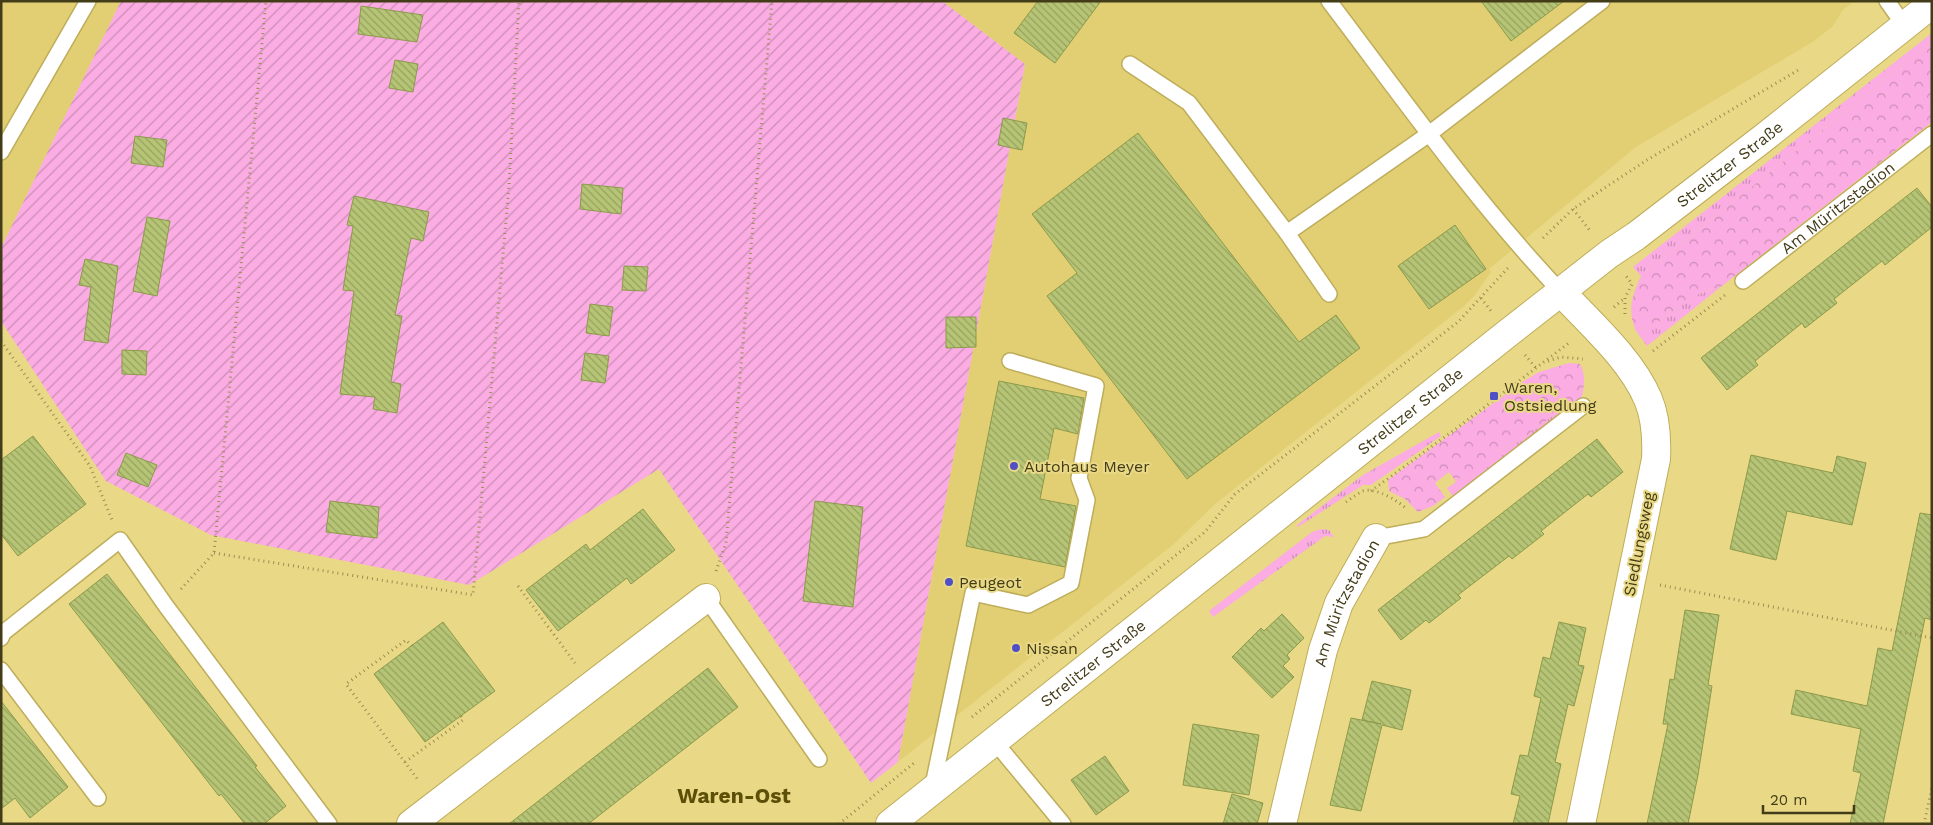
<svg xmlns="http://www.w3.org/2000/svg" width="1933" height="825" font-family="'Work Sans',sans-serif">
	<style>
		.built { fill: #e3cf73 }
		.grass { fill: url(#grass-tufts) }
		.forest { fill: url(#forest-crowns) }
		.garden { fill: url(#garden-furrows) }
		.building { fill: url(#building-back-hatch); stroke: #8c9a4b }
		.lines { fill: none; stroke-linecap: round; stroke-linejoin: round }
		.service-casing { stroke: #bead5a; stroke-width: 18 }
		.minor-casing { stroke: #bead5a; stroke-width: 30 }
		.primary-casing { stroke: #bead5a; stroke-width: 30 }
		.path { stroke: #9a8e52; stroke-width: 3; stroke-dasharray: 1 4; stroke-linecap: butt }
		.service { stroke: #fff; stroke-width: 15 }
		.minor { stroke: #fff; stroke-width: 28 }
		.primary { stroke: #fff; stroke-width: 28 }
		.poi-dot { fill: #4f4fc6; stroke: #e9d885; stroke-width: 2 }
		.labels { text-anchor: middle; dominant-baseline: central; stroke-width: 4; stroke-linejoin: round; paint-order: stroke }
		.street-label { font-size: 16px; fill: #433c19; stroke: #e9d885 }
		.poi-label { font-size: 16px; fill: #433c19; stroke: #e9d885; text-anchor: start }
		.district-label { font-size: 21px; font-weight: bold; fill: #5c4f08; stroke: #e9d885 }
	</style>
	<defs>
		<pattern id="grass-tufts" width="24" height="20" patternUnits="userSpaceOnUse" patternTransform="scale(1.25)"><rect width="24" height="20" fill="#faace3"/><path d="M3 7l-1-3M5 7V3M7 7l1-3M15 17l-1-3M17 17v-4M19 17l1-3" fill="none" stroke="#cc8db7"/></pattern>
		<pattern id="forest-crowns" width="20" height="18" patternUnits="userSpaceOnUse" patternTransform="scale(1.25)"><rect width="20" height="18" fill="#faace3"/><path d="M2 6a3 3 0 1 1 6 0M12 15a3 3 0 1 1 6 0" fill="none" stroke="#cc8db7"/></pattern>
		<pattern id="garden-furrows" width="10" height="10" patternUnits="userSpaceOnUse" patternTransform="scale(1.25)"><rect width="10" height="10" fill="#faace3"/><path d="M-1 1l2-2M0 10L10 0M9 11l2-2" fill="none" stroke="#cc8db7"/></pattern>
		<pattern id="building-back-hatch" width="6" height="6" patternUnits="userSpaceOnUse" patternTransform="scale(1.25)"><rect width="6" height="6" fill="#b6c575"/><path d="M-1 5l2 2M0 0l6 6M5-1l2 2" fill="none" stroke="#96a15f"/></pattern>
	</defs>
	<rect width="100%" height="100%" fill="#e9d885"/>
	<g class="built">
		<polygon points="1,1 121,1 1,248"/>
		<polygon points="942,1 1855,1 1843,10 1832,27 1814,41 1636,147 1489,269 1491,272 1475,295 1464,306 1214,505 1175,543 898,762 1025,64"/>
	</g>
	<g class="grass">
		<polygon points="1932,33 1932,42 1641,276 1633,267"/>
		<polygon points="1722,286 1647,346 1636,331 1652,327 1693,296"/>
		<polygon points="1569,407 1453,497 1447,488 1456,482 1454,479 1476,475 1495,452 1525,437 1560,410"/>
		<polygon points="1439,432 1441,436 1371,485 1363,485 1298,527 1297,525 1363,475"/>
		<polygon points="1322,529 1329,530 1334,537 1325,536 1213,617 1209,611 1312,532"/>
	</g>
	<g class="forest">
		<path d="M1932,42V122L1722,286L1693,296L1652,327L1636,331C1627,309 1632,296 1641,276Z"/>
		<path d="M1569,363L1580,364C1586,375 1584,385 1582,397L1569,407L1560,410L1525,437L1495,452C1485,476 1478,475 1454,479L1449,472L1435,483L1445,497L1433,506L1418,512L1405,499L1389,491L1388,480L1524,381L1539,372Z"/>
	</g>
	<polygon class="garden" points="121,1 942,1 1025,64 898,762 871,783 659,469 469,585 211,535 106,481 1,321 1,248"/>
	<g class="building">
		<polygon points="1038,1 1101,1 1055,63 1014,33"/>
		<polygon points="1481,1 1564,1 1511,41"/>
		<polygon points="361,6 423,15 417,42 358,34"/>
		<polygon points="395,60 418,64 413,92 389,88"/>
		<polygon points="1003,118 1027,123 1022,150 998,145"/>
		<polygon points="1138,133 1299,342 1336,315 1360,348 1187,479 1047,296 1077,273 1032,214"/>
		<polygon points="135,136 167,140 163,167 131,163"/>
		<polygon points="582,184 623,188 621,214 580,209"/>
		<polygon points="1917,188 1932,207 1932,227 1885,265 1882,261 1834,299 1837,303 1805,328 1802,323 1755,361 1758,365 1727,390 1701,358"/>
		<polygon points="354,196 429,212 423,241 411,238 395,315 402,316 391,382 401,384 397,413 373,409 375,397 340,394 354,291 343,290 353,226 347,225"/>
		<polygon points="147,217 170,221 157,296 133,291"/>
		<polygon points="1455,225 1486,269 1429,309 1398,266"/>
		<polygon points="85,259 118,266 108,343 84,340 91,287 79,285"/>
		<polygon points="624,266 648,267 646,291 622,290"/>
		<polygon points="590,304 613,307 609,336 586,333"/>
		<polygon points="946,317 976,317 976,347 946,348"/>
		<polygon points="122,350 147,351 146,375 122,374"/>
		<polygon points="585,353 609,356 605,383 581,380"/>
		<polygon points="999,381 1084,398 1078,434 1054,428 1040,499 1076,506 1065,567 966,546"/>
		<polygon points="33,436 86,504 18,556 1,534 1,460"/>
		<polygon points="1597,439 1623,472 1591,497 1588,494 1541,531 1544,534 1512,559 1509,556 1458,595 1461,598 1429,623 1426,620 1401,640 1378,610"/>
		<polygon points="126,453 157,465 148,487 117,475"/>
		<polygon points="1751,455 1833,473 1837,456 1866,463 1852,525 1787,511 1776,560 1730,549"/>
		<polygon points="330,501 379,507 377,538 326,532"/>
		<polygon points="815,501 863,507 853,607 803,601"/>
		<polygon points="643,509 675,550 631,584 627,578 558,631 526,590 586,544 590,550"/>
		<polygon points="1920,513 1932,515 1932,620 1925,618 1883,824 1850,824 1861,773 1853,771 1861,729 1791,714 1796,690 1867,706 1878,648 1892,651"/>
		<polygon points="107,574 257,766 255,767 286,806 264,824 245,824 221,794 219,796 69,604"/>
		<polygon points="1685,610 1719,615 1708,685 1712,686 1698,775 1688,824 1647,824 1668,724 1663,724 1670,679 1674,680"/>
		<polygon points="1282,614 1304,638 1287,655 1290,659 1283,666 1294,677 1272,698 1232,657 1261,628 1264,631"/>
		<polygon points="443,622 495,691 425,742 374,674"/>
		<polygon points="1559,622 1586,628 1578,665 1584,666 1574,706 1568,704 1555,762 1561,764 1548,824 1513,824 1520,796 1511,794 1520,755 1528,756 1541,698 1534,696 1543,657 1550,659"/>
		<polygon points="708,668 738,707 588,824 509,824"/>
		<polygon points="1372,681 1411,690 1402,730 1382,725 1361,811 1330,805 1351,718 1381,724 1362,720"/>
		<polygon points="1,701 68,787 30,818 15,798 1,809"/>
		<polygon points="1193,724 1259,735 1249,795 1183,785"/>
		<polygon points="1105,756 1129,791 1096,815 1071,780"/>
		<polygon points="1232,794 1263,803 1257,824 1223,824"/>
	</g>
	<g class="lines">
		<defs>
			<g id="service">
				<path d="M1329,1C1404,100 1476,202 1561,292"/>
				<polyline points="1887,1 1904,25"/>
				<polyline points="1130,64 1189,103 1287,233 1329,294"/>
				<polyline points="1,152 88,1"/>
				<polyline points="1287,233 1429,134 1602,1"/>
				<path id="s1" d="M1743,281L1932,134"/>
				<polyline points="1376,538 1424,529 1583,406"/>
				<polyline points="706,598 819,759"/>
				<polyline points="1,638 3,633 120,540 166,606 329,824"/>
				<polyline points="1,670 98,798"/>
				<polyline points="995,742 1063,824"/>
				<polyline points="932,790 973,593 1028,605 1071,583 1087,500 1079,478 1096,386 1010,361"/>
			</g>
			<g id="minor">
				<path d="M1561,292C1590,323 1631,359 1648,399C1656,418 1657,439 1656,459L1581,824"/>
				<polyline points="411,824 706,598"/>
				<path id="s2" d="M1282,824L1323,650L1339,603L1376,538"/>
			</g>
			<g id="primary">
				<path id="s3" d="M890,824L1508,333L1609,254L1636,236L1766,136L1932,4"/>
			</g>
		</defs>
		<use href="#service" class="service-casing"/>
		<use href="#minor" class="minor-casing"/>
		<use href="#primary" class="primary-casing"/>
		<g class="path">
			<polyline points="1573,209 1591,232"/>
			<polyline points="1543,238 1573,209 1647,160 1800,69"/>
			<polyline points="1481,298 1491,311"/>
			<polyline points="1614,307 1625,298"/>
			<polyline points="1625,314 1625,298 1632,284 1626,276"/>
			<polyline points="1,341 90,466 112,520"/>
			<polyline points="1653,351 1725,295"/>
			<polyline points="1525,355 1536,368"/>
			<polyline points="1548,361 1561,357 1583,359"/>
			<polyline points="1371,491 1457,428 1570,342"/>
			<path d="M1346,502C1352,498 1358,493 1363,491C1376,487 1398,501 1407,509"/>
			<polyline points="214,553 473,595 509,186 519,1"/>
			<polyline points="716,571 726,543 772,1"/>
			<polyline points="1660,585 1932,638"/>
			<polyline points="518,586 575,663"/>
			<polyline points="181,589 214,553 266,1"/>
			<polyline points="412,646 406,640 346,684 419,781"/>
			<polyline points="972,717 1205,532 1235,494 1458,322 1508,268"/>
			<polyline points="405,762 463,720 461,716"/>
			<polyline points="839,824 914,763"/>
			<polyline points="1924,824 1932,787"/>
		</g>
		<use href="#service" class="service"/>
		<use href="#minor" class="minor"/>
		<use href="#primary" class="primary"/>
	</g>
	<g class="poi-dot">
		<rect x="1489" y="391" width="10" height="10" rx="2.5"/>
		<circle cx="1014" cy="466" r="5"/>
		<circle cx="949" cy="582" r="5"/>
		<circle cx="1016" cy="648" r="5"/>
	</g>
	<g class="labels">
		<g class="street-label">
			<text stroke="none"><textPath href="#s3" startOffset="1068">Strelitzer Straße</textPath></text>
			<text stroke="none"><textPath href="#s1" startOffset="120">Am Müritzstadion</textPath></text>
			<text stroke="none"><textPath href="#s3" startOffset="664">Strelitzer Straße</textPath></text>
			<text transform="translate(1639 544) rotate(-79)">Siedlungsweg</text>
			<text stroke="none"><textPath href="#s2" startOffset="231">Am Müritzstadion</textPath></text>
			<text stroke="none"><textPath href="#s3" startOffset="259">Strelitzer Straße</textPath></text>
		</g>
		<g class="poi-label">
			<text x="1504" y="387">Waren,<tspan x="1504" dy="18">Ostsiedlung</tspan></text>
			<text x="1024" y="466">Autohaus Meyer</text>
			<text x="959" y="582">Peugeot</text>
			<text x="1026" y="648">Nissan</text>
		</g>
		<g class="district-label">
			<text x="734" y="795">Waren-Ost</text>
		</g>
	</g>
	<rect width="1933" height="825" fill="none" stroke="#433c19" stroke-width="5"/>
	<path d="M1763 805v8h91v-8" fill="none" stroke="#433c19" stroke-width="2.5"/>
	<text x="1770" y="805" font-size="15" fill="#433c19" stroke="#e9d885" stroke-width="4" paint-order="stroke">20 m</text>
</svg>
